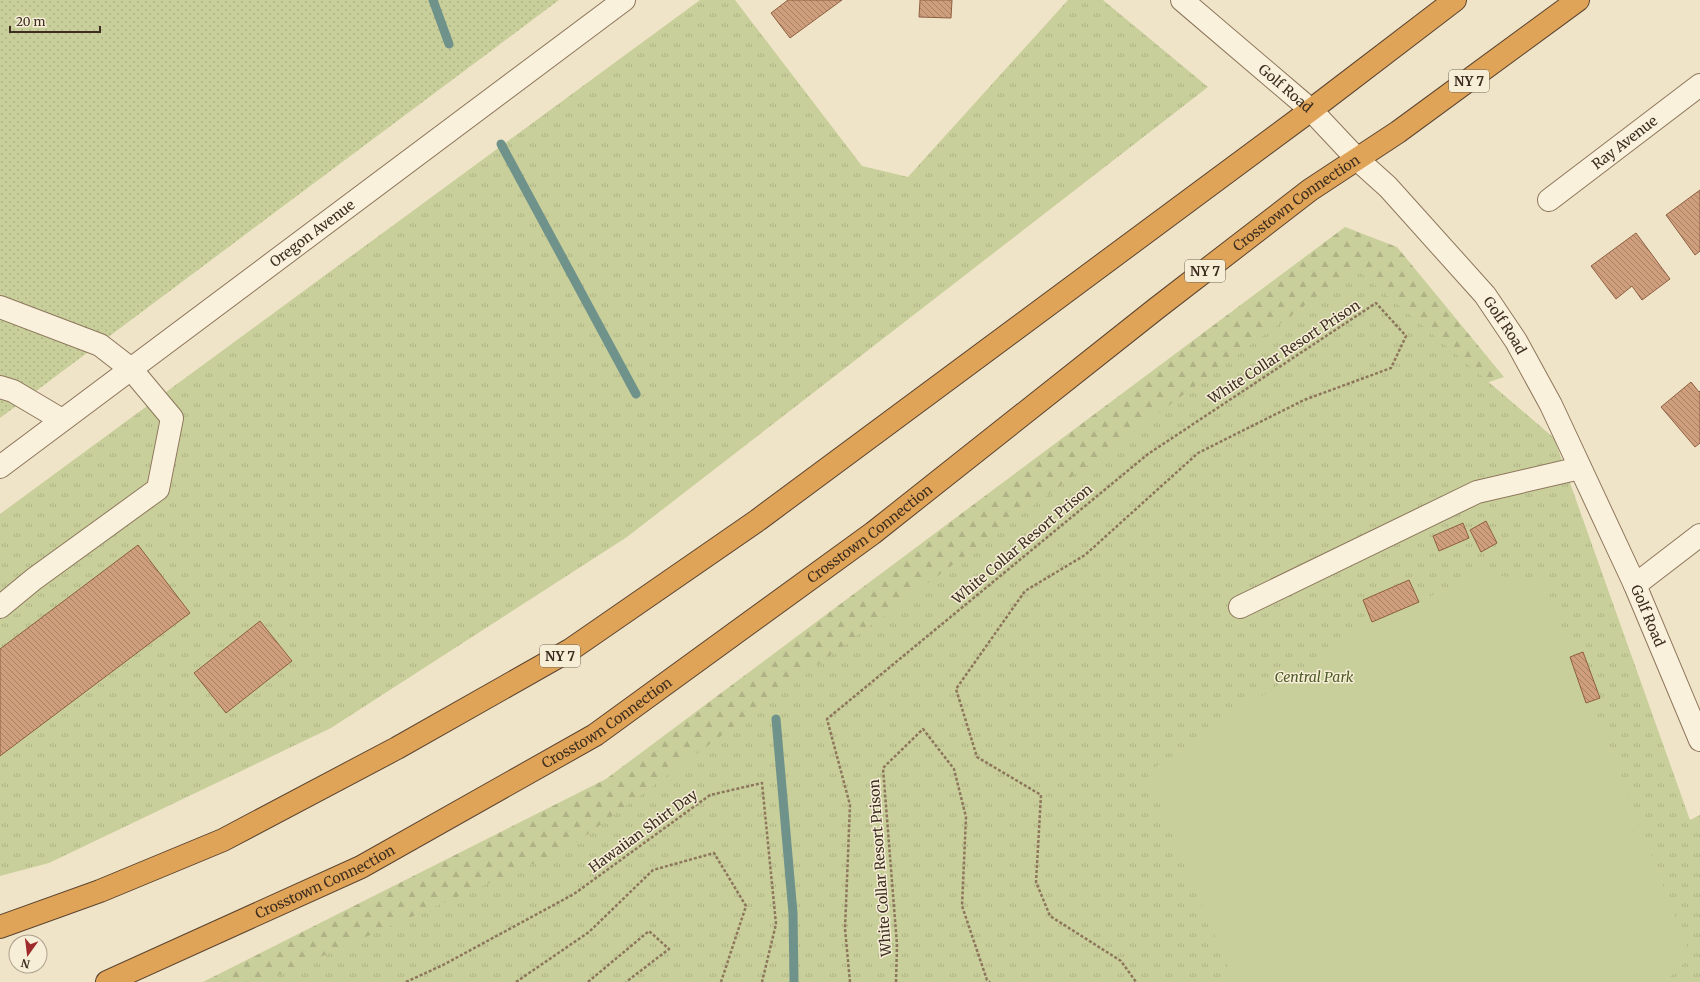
<svg xmlns="http://www.w3.org/2000/svg" width="1700" height="982" font-family="Merriweather,serif">
	<style>
		.grass { fill: url(#grass-dots) }
		.forest { fill: url(#forest-firs) }
		.park { fill: url(#park-tufts) }
		.pitch { fill: #c9cf9b }
		.lines { fill: none; stroke-linecap: round; stroke-linejoin: round }
		.stream { stroke: #6f938a; stroke-width: 9 }
		.building { fill: url(#building-back-hatch); stroke: #8d5f41 }
		.minor-casing { stroke: #8d765c; stroke-width: 24 }
		.highway-casing { stroke: #5b4430; stroke-width: 24 }
		.path { stroke: #8d765c; stroke-width: 2.5; stroke-dasharray: 3 2; stroke-linecap: butt }
		.minor { stroke: #faf1dc; stroke-width: 22 }
		.highway { stroke: #e0a458; stroke-width: 22 }
		.labels { text-anchor: middle; dominant-baseline: central; stroke-width: 3; stroke-linejoin: round; paint-order: stroke }
		.shield { fill: #f7eed8; stroke: #756857; stroke-width: 1 }
		.shield-label { font-size: 13px; font-weight: bold; fill: #3d2e20 }
		.street-label { font-size: 14px; fill: #3d2e20; stroke: #f7eed8 }
		.park-label { font-size: 14px; font-style: italic; fill: #4d5a26; stroke: #f7eed8 }
	</style>
	<defs>
		<pattern id="grass-dots" width="8" height="8" patternUnits="userSpaceOnUse"><rect width="8" height="8" fill="#c9cf9b"/><path d="M2 2h.1M6 6h.1" fill="none" stroke="#aeb285" stroke-width="1.8" stroke-linecap="round"/></pattern>
		<pattern id="forest-firs" width="22" height="20" patternUnits="userSpaceOnUse"><rect width="22" height="20" fill="#c9cf9b"/><path d="M5 1l3.5 6h-7zM16 11l3.5 6h-7z" fill="#aeb285"/></pattern>
		<pattern id="park-tufts" width="24" height="20" patternUnits="userSpaceOnUse"><rect width="24" height="20" fill="#c9cf9b"/><path d="M3 7l-1-3M5 7V3M7 7l1-3M15 17l-1-3M17 17v-4M19 17l1-3" fill="none" stroke="#aeb285"/></pattern>
		<pattern id="building-back-hatch" width="6" height="6" patternUnits="userSpaceOnUse"><rect width="6" height="6" fill="#cf9f7d"/><path d="M-1 5l2 2M0 0l6 6M5-1l2 2" fill="none" stroke="#a98266"/></pattern>
	</defs>
	<rect width="100%" height="100%" fill="#f0e4c8"/>
	<polygon class="grass" points="0,0 559,0 0,418"/>
	<polygon class="forest" points="1345,227 1397,247 1504,377 1310,441 1213,982 203,982 606,779"/>
	<g class="park">
		<polygon points="700,0 735,0 862,166 908,177 1068,0 1103,0 1208,87 627,537 331,728 49,863 0,876 0,514"/>
		<polygon points="1355,268 1554,438 1690,820 1700,815 1700,982 263,982 569,848"/>
	</g>
	<polygon class="pitch" points="1478,572 1545,583 1691,956 1665,982 1234,982 1147,773 1372,622 1419,602"/>
	<g class="lines">
		<g class="stream">
			<polyline points="433,0 449,44"/>
			<polyline points="501,144 636,394"/>
			<polyline points="776,719 793,913 794,982"/>
		</g>
	</g>
	<g class="building">
		<polygon points="788,0 842,0 790,38 771,13"/>
		<polygon points="920,0 952,0 951,18 919,17"/>
		<polygon points="1700,190 1700,251 1695,255 1666,215"/>
		<polygon points="1636,233 1670,279 1642,300 1632,286 1616,299 1591,266"/>
		<polygon points="1691,382 1699,392 1700,391 1700,443 1695,447 1661,407"/>
		<polygon points="1486,521 1497,543 1481,552 1470,530"/>
		<polygon points="1463,523 1469,538 1439,551 1433,536"/>
		<polygon points="138,545 190,613 0,756 0,649"/>
		<polygon points="1409,580 1419,602 1372,622 1363,600"/>
		<polygon points="260,621 292,661 226,713 194,673"/>
		<polygon points="1583,652 1600,698 1586,703 1570,657"/>
	</g>
	<g class="lines">
		<defs>
			<g id="minor">
				<path id="s1" d="M1182,0L1311,110L1358,160L1388,187L1485,295L1516,341L1551,405L1635,585L1700,740"/>
				<path id="s2" d="M1549,200L1700,85"/>
				<polyline points="0,307 100,345 131,369 172,418 158,489 34,579 0,607"/>
				<polyline points="0,387 13,391 62,420"/>
				<path id="s3" d="M0,467L624,0"/>
				<polyline points="1635,585 1700,535"/>
				<polyline points="1240,607 1477,492 1580,468"/>
			</g>
			<g id="highway">
				<polyline points="0,927 100,891 223,840 397,748 570,650 758,520 1311,110 1455,0"/>
				<path id="s4" d="M107,982L361,867L595,735L873,533L1157,308L1310,190L1398,132L1578,0"/>
			</g>
		</defs>
		<use href="#minor" class="minor-casing"/>
		<use href="#highway" class="highway-casing"/>
		<g class="path">
			<polyline points="406,982 443,965 574,894 710,795 762,783 776,924 762,982"/>
			<polyline points="516,982 589,932 653,870 714,853 746,906 721,982"/>
			<polyline points="588,982 649,931 669,949 626,982"/>
			<polyline points="850,982 845,929 850,805 827,719 1148,454 1376,303 1406,336 1391,368 1304,400 1198,453 1085,555 1025,591 956,689 977,757 1041,795 1036,882 1050,916 1121,961 1136,982"/>
			<polyline points="896,982 897,945 883,768 923,729 954,769 966,817 962,906 987,980 990,982"/>
		</g>
		<use href="#minor" class="minor"/>
		<use href="#highway" class="highway"/>
	</g>
	<g class="labels">
		<g class="shield">
			<rect x="1449" y="70" width="40" height="22" rx="3"/>
			<rect x="1185" y="260" width="40" height="22" rx="3"/>
			<rect x="540" y="645" width="40" height="22" rx="3"/>
		</g>
		<g class="shield-label">
			<text x="1469" y="81">NY 7</text>
			<text x="1205" y="271">NY 7</text>
			<text x="560" y="656">NY 7</text>
		</g>
		<g class="street-label">
			<text stroke="none"><textPath href="#s1" startOffset="136">Golf Road</textPath></text>
			<text stroke="none"><textPath href="#s2" startOffset="95">Ray Avenue</textPath></text>
			<text stroke="none"><textPath href="#s4" startOffset="1428">Crosstown Connection</textPath></text>
			<text stroke="none"><textPath href="#s3" startOffset="390">Oregon Avenue</textPath></text>
			<text stroke="none"><textPath href="#s1" startOffset="460">Golf Road</textPath></text>
			<text transform="translate(1284 352) rotate(-33)">White Collar Resort Prison</text>
			<text stroke="none"><textPath href="#s4" startOffset="888">Crosstown Connection</textPath></text>
			<text transform="translate(1022 544) rotate(-40)">White Collar Resort Prison</text>
			<text stroke="none"><textPath href="#s1" startOffset="784">Golf Road</textPath></text>
			<text stroke="none"><textPath href="#s4" startOffset="564">Crosstown Connection</textPath></text>
			<text transform="translate(643 831) rotate(-36)">Hawaiian Shirt Day</text>
			<text transform="translate(880 868) rotate(-94)">White Collar Resort Prison</text>
			<text stroke="none"><textPath href="#s4" startOffset="240">Crosstown Connection</textPath></text>
		</g>
		<g class="park-label">
			<text x="1314" y="677">Central Park</text>
		</g>
	</g>
	<g transform="translate(28 954) rotate(194)"><circle r="19" fill="#f7eed8" stroke="#ada18e"/>
	<path d="M0-3L7 15L0 10L-7 15Z" fill="#9e2a2b"/>
	<text y="-6" font-size="11" font-weight="bold" text-anchor="middle" fill="#3d2e20">N</text>
	</g>
	<path d="M10 26v6h90v-6" fill="none" stroke="#3d2e20" stroke-width="2"/>
	<text x="16" y="26" font-size="12" fill="#3d2e20" stroke="#f7eed8" stroke-width="3" paint-order="stroke">20 m</text>
</svg>
